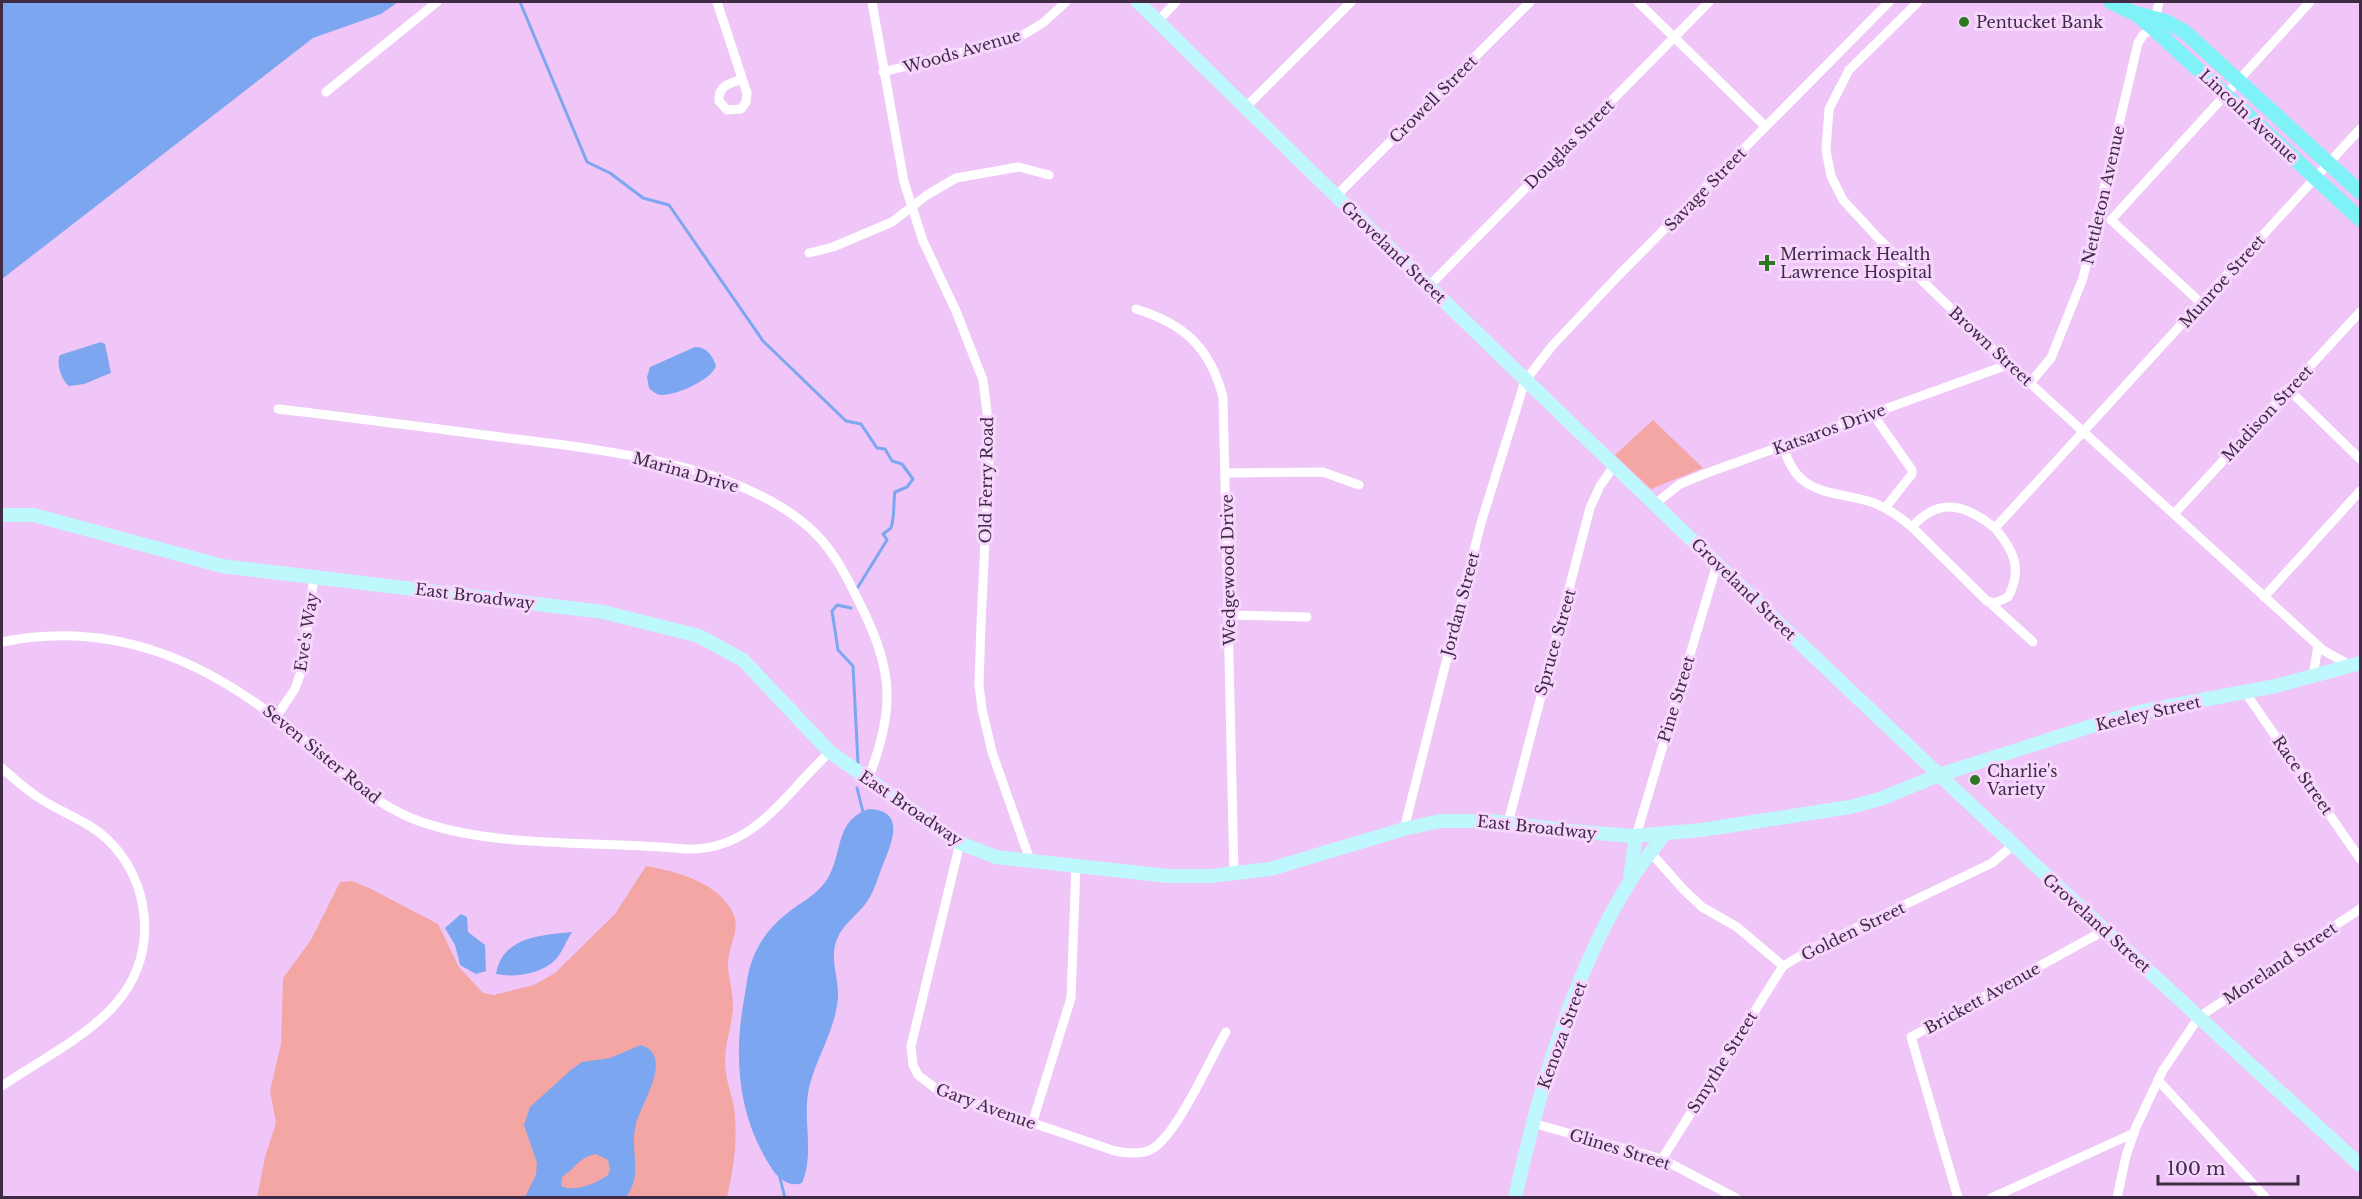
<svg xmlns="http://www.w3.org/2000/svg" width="2362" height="1199" font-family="'Libre Baskerville',serif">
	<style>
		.green { fill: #f3a6a4 }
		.water { fill: #7ca7f0; fill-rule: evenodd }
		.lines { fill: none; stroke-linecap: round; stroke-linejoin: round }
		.stream { stroke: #7ca7f0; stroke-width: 3 }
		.street { stroke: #fff; stroke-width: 9 }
		.secondary { stroke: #bff8fc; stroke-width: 14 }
		.primary { stroke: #7ff2f8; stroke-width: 15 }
		.poi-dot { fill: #2c7820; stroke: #f8d7fe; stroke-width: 2 }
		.labels { text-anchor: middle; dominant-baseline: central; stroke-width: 6; stroke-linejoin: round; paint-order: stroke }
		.poi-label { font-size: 16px; fill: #402b44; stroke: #f8d7fe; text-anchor: start }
		.street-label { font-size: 16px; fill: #402b44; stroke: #f8d7fe }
	</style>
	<rect width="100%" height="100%" fill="#f0c6f8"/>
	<g class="green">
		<polygon points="1653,420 1703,468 1651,489 1615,455"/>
		<path d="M646,866C676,871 721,883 734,915C740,932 728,946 728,964C728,977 733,991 733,1004C733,1027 722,1047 726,1072C727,1084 732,1095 734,1107C738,1139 734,1167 727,1197L257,1198L265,1157L276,1123L270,1091L281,1044L283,978L311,940L340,882L352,881L371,889L438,924L459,967L483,993L494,995L534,985L555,973L615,914Z"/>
	</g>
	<g class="water">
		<polygon points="2,2 398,2 381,14 313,38 2,279"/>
		<path d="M101,342L105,344L111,373L84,384L69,386C61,380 56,363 60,355Z"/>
		<path d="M695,347C706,346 713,356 716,366C711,380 677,395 662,395C657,395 653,392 649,388L647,377L650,367Z"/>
		<path d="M868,809C908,810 891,844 882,867C878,877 875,888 870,897C861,913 844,922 837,939C829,958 839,978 838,997C836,1029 816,1058 809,1088C802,1120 815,1152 802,1183C790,1188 778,1178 772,1169C737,1116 733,1055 745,994C747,982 748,970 753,958C759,942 771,926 785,915C800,902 819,895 829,876C843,850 835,822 868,809Z"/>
		<polygon points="461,914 467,917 468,932 485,945 486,971 476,974 460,965 455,945 445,928"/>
		<path d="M572,932C566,941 562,953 555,960C541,974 515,978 496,974C502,937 541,935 572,932Z"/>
		<path d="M641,1045C675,1056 641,1104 636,1124C629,1151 644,1174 626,1197H525L536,1175L537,1163L524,1125L530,1107L572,1069L582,1062L610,1058ZM596,1154L608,1160L610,1170L608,1175C597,1183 574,1193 561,1186L562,1177C575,1169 579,1157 596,1154Z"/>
	</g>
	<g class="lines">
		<g class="stream">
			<path d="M520,2L587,162L610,173L643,198L669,205L763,341L846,421L861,424L877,448L885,449L892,461L902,464L913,479L907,487L895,492C893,504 895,515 891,528L883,534L887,540L858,587"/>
			<polyline points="851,608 837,605 832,611 838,650 853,666 858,763"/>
			<polyline points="857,788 863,812"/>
			<polyline points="779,1174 785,1198"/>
		</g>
		<g class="street">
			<path d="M717,2L747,93L746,102L741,109L727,110L719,101C718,85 730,84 742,79"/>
			<polyline points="872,2 904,182 923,241 956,311 983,380 990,436 981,624 979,685 982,709 992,752 1030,860"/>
			<polyline points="1638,2 1765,126"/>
			<polyline points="1918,2 1849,70 1829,109 1826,150 1831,176 1843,200 1879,239 1998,354 2323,650 2351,666"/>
			<polyline points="1158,21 1176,2"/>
			<polyline points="883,72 1018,38 1043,23 1066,2"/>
			<polyline points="326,92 437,2"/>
			<polyline points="1245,108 1351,2"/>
			<polyline points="1336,196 1530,2"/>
			<polyline points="809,253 833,247 892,222 927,195 956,178 1019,167 1049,175"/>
			<polyline points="1429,286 1709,2"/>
			<polyline points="2201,303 2111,220 2310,2"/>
			<path d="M1136,309C1185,324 1210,348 1223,397L1234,874"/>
			<polyline points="2030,383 2051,358 2083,278 2138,43 2143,35 2153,28 2159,2"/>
			<polyline points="2288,389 2360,459"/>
			<path d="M278,409C347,417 416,426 485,435C583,448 727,459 805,524C832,546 846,575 861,606C895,673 894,710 868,780"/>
			<polyline points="1872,413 1912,470 1912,474 1885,508"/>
			<path d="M1783,445C1796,495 1827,490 1868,501C1885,506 1899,516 1912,527"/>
			<polyline points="1226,473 1323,472 1359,485"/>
			<polyline points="1655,504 1680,484 1707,473 2010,364"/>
			<polyline points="2174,514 2360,312"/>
			<path d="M1995,528C2014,551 2023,569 2008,597L1995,603L1987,601L1912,527C1940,496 1966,505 1995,528L2360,129"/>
			<polyline points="2264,597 2360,491"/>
			<polyline points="1988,601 2033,642"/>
			<polyline points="1229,615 1307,617"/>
			<path d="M2,642C118,618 215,665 301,738C337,767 368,800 411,818C490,850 600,840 685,849C754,852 785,793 830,752"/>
			<polyline points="2313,676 2318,646"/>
			<polyline points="2245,692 2360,859"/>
			<polyline points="276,717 295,689 302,669 314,576"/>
			<path d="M2,768C15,780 29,792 44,801C65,814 89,822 107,839C128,859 141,886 144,915C153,1009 66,1042 2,1086"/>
			<polyline points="1508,823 1590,508 1600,486 1614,466"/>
			<polyline points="1404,829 1481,523 1525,381 1552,346 1618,276 1889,2"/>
			<polyline points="1636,836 1717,564"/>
			<path d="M960,843L911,1046L913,1065L918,1075L939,1091L1115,1151C1127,1153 1141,1155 1152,1149C1177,1135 1210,1059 1226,1032"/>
			<polyline points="1651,853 1684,890 1702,907 1737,927 1783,966"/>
			<polyline points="2158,1080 2266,1198"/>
			<polyline points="1532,1123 1662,1159 1736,1198"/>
			<polyline points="1032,1124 1071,998 1076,865"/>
			<polyline points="1662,1159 1783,966 1810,950 1992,863 2012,846"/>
			<polyline points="1958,1198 1911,1037 2105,930"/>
			<polyline points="1991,1198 2134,1133"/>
			<polyline points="2117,1198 2126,1156 2136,1127 2163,1070 2199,1017 2360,909"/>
		</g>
		<g class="secondary">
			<path d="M1138,2C1539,396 1944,786 2360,1165"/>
			<polyline points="2,515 34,515 222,566 603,612 699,636 743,660 830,752 957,842 996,857 1168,876 1210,876 1270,869 1404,829 1440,821 1492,821 1570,831 1633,836 1701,830 1850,807 1880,799 1939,775 2104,722 2144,711 2276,686 2360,663"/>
			<polyline points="1630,878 1636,836"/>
			<path d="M1515,1198C1539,1090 1573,971 1632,878C1642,862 1654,849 1664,834"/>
		</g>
		<g class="primary">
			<polyline points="2111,2 2136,14 2153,28 2360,219"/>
			<polyline points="2138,14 2167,22 2185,32 2360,192"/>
		</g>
	</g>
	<g class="poi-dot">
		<circle cx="1964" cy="22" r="6"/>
		<path d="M1764 254h6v6h6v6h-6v6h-6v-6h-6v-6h6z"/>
		<circle cx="1975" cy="780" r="6"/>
	</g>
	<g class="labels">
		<g class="poi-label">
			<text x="1976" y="22">Pentucket Bank</text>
			<text x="1780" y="254">Merrimack Health<tspan x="1780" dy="18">Lawrence Hospital</tspan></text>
			<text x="1987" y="771">Charlie's<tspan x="1987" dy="18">Variety</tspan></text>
		</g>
		<g class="street-label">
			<text transform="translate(962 51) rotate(-16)">Woods Avenue</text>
			<text transform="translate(1433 99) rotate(-45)">Crowell Street</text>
			<text transform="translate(2249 116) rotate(43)">Lincoln Avenue</text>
			<text transform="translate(1569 144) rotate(-45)">Douglas Street</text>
			<text transform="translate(1705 189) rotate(-46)">Savage Street</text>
			<text transform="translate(2103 195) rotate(-77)">Nettleton Avenue</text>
			<text transform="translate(1394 252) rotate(44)">Groveland Street</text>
			<text transform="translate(2222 281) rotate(-48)">Munroe Street</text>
			<text transform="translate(1991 346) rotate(43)">Brown Street</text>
			<text transform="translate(2267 413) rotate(-47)">Madison Street</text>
			<text transform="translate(1829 429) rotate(-20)">Katsaros Drive</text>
			<text transform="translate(686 472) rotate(16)">Marina Drive</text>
			<text transform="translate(986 480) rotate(-89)">Old Ferry Road</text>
			<text transform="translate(1228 570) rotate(-91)">Wedgewood Drive</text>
			<text transform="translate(1744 589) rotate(44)">Groveland Street</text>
			<text transform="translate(475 596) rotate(7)">East Broadway</text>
			<text transform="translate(1460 604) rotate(-75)">Jordan Street</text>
			<text transform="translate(306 632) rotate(-81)">Eve's Way</text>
			<text transform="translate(1555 642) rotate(-74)">Spruce Street</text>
			<text transform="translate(1676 699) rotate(-73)">Pine Street</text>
			<text transform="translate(2148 713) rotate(-13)">Keeley Street</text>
			<text transform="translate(322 754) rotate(39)">Seven Sister Road</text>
			<text transform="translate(2303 775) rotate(55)">Race Street</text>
			<text transform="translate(911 808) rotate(34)">East Broadway</text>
			<text transform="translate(1537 827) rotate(6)">East Broadway</text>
			<text transform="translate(2097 923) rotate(42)">Groveland Street</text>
			<text transform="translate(1853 931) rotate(-26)">Golden Street</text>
			<text transform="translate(2280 963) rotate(-34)">Moreland Street</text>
			<text transform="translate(1982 998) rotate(-29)">Brickett Avenue</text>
			<text transform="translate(1562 1035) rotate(-70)">Kenoza Street</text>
			<text transform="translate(1722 1062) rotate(-58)">Smythe Street</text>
			<text transform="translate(986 1106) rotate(20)">Gary Avenue</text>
			<text transform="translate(1620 1149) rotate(17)">Glines Street</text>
		</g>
	</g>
	<rect width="2362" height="1199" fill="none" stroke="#402b44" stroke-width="6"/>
	<path d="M2158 1175v9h140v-9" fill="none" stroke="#402b44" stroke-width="3"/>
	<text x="2167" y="1175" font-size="18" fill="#402b44" stroke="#f8d7fe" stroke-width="4.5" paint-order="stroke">100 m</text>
</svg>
